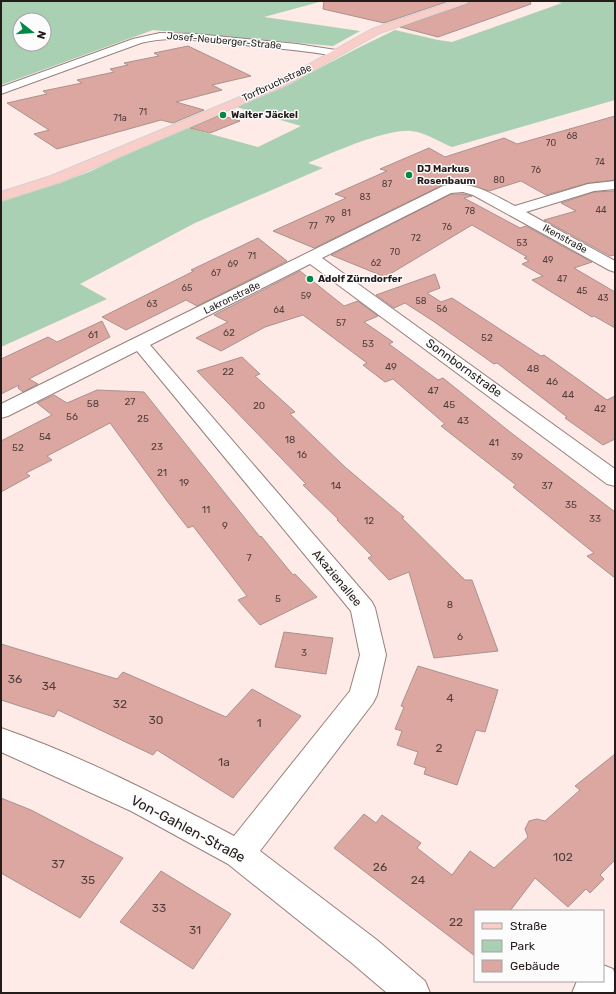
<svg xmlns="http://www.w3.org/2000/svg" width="616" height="994" font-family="Rubik,sans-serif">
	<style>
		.green { fill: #a9d0b2; fill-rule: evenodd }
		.building { fill: #dba7a0; stroke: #a9928e }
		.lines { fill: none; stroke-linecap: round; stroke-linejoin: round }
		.minor-casing { stroke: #97807d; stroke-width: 2 }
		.major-casing { stroke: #d3d1d1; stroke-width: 2 }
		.minor { fill: #fff; fill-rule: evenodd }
		.major { fill: #facec8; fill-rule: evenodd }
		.poi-dot { fill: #084; stroke: #fcfcfc; stroke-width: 1.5 }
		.labels { text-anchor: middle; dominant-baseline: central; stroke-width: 3; stroke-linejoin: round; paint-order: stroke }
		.far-number-label { font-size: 9px; fill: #523e3c }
		.far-street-label { font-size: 10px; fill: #241b1a; stroke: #fcfcfc }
		.far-poi-label { font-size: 10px; font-weight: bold; fill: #241b1a; stroke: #fcfcfc; text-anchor: start }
		.number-label { font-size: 10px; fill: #523e3c }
		.street-label { font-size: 12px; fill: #241b1a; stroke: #fcfcfc }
		.near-number-label { font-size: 12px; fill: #523e3c }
		.near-street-label { font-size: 14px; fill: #241b1a; stroke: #fcfcfc }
	</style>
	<rect width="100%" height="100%" fill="#feeae7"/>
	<g class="green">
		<path d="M1,1H323L264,17L360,31L333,46L153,30L1,85ZM20,20H44V44H20Z"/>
		<path d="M553,1H615V100L452,147C439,142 425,132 411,131C388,128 331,153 308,163L323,168L195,223L80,284L107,299L1,347V201L57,184L89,172L185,127L258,147L301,126L233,106L293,82L360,47L395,30L438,40L452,42L562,3Z"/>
	</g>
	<g class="building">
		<polygon points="324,1 449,1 384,23 323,9"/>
		<polygon points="470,1 530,1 531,4 438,37 400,27 466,4"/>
		<polygon points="188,46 251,76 212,85 222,90 176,102 204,110 173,123 161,120 57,149 34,134 49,130 7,103 47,94 43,91 82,83 77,80 114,72 110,69 128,65 124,63 159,56 154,53"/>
		<polygon points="220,115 240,121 210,133 190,128"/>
		<polygon points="615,116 615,180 588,183 546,195 521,181 489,191 463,183 443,185 314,248 273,231 346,198 335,194 387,171 380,169 429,148 445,157 504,138 517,144"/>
		<polygon points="615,191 615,255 610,256 544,220 576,211 561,203 594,192"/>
		<polygon points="451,194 463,194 472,196 464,198 520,228 526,226 592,262 574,268 615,292 615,328 594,316 592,317 532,280 543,276 522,264 529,261 524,258 527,257 472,225 385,277 331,255"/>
		<polygon points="258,238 287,261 197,306 186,300 126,330 102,317 194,271 191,270"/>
		<polygon points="300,271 344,306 358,301 378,316 364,322 393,342 389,344 438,380 443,378 510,432 615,512 615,578 587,556 594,553 513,487 516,485 441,426 445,424 393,379 385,382 363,365 367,363 303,315 265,327 221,351 196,338 228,322 214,315"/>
		<polygon points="435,274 440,288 427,293 441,302 452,298 541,356 544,355 607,400 615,396 615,439 603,445 565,418 567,417 497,363 494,364 433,321 405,303 394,308 376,295"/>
		<polygon points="102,321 110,337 29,379 38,384 23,392 18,388 19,385 1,394 1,359 48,337 57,342"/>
		<polygon points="242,357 260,374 255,376 295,412 290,414 345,467 404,517 402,518 465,580 472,580 498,651 434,658 409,572 389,580 368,558 372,556 337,520 338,519 303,485 306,484 197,371"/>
		<polygon points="97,390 144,392 260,537 261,536 293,575 295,574 317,597 260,625 238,600 247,596 193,526 188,528 167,501 110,423 47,456 52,460 26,473 30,476 1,492 1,441 52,415 37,403 54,395 67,403"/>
		<polygon points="284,632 333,638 326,674 275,667"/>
		<polygon points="1,644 117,679 123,672 226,717 252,689 301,716 233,798 157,750 153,755 58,710 54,717 1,700"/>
		<polygon points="418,666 498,690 485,732 476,730 457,785 424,774 426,768 414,764 418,752 397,745 402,731 395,729 404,707 401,706"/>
		<polygon points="615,754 615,860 600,875 604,879 590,893 586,889 568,907 535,878 510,911 475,911 475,956 334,848 364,814 376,823 382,815 421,843 417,848 452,875 470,851 494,868 528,837 525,829 529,821 537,819 545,821 580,790 575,786"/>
		<polygon points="1,798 31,810 123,858 80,918 1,873"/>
		<polygon points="161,871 231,914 193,969 120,922"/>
	</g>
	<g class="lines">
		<defs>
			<g id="minor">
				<path d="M160,33L196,34L297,44L336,50L341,53L336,56C302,50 267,47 232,44C201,41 171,35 141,43L1,94V87L133,39Z"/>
				<path d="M615,181V189L594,191L526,212L615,261V272L609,270L473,195L463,192L451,193L322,258L615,469V486L607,484L310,264L150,345L372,602L375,608L386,655L377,695L373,703L260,851L377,940L425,981L430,993H387L353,964L228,864L131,811L1,752V728C82,756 159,796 234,836L350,691L360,655L351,611L137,351L8,416L1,418V404L443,186C470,179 492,194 515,206L588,184Z"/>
				<path d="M603,965L613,969C616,976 616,986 613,993H572L577,981H603Z"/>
			</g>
			<polygon id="major" points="454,1 468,1 466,3 380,33 289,84 61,182 1,201 1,192 51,176 281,80 372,29"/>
		</defs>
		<use href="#minor" class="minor-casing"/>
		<use href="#major" class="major-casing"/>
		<use href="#minor" class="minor"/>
		<use href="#major" class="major"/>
	</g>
	<g class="poi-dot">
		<circle cx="223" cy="115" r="4"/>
		<circle cx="409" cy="175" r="4"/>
		<circle cx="310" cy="279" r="4"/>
	</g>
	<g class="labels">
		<g class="far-number-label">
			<text x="143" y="112">71</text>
			<text x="120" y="118">71a</text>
			<text x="572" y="136">68</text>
			<text x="551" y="143">70</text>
			<text x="600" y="162">74</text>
			<text x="536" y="170">76</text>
			<text x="499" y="180">80</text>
			<text x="387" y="184">87</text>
			<text x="365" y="197">83</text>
			<text x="601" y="210">44</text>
			<text x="470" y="211">78</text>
			<text x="346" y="213">81</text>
			<text x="330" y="220">79</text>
			<text x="313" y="226">77</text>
			<text x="447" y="227">76</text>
			<text x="416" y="238">72</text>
			<text x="522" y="243">53</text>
			<text x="395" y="252">70</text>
			<text x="252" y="256">71</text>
			<text x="548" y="260">49</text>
			<text x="376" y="263">62</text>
			<text x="233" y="264">69</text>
			<text x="216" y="273">67</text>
			<text x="562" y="279">47</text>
			<text x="187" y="288">65</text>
			<text x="582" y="291">45</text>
			<text x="306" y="296">59</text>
			<text x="603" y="298">43</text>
			<text x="421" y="301">58</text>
			<text x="152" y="304">63</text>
			<text x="442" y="309">56</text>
			<text x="279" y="310">64</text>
			<text x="341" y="323">57</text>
		</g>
		<g class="far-street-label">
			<text transform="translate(224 41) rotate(5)">Josef-Neuberger-Straße</text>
			<text transform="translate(277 83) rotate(-25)">Torfbruchstraße</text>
			<text transform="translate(565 239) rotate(29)">Ikenstraße</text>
			<text transform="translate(232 298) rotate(-26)">Lakronstraße</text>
		</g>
		<g class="far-poi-label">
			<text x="231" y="115">Walter Jäckel</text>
			<text x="417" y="169">DJ Markus<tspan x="417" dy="12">Rosenbaum</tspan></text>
			<text x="318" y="279">Adolf Zürndorfer</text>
		</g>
		<g class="number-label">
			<text x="229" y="333">62</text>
			<text x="93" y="335">61</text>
			<text x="487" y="338">52</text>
			<text x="368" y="344">53</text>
			<text x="391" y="367">49</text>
			<text x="533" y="369">48</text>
			<text x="228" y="372">22</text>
			<text x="552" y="382">46</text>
			<text x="433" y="391">47</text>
			<text x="568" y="395">44</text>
			<text x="130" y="402">27</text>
			<text x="93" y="404">58</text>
			<text x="449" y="405">45</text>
			<text x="259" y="406">20</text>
			<text x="600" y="409">42</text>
			<text x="72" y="417">56</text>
			<text x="143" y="419">25</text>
			<text x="463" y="421">43</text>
			<text x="45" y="437">54</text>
			<text x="290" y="440">18</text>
			<text x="494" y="443">41</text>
			<text x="157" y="447">23</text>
			<text x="18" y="448">52</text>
			<text x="302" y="455">16</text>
			<text x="517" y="457">39</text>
			<text x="162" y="473">21</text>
			<text x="184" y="483">19</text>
			<text x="336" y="486">14</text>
			<text x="547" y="486">37</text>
			<text x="571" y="505">35</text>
			<text x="206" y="510">11</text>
			<text x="595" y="519">33</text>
			<text x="369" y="521">12</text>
			<text x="225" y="526">9</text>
			<text x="249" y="558">7</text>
			<text x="278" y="599">5</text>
			<text x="450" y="605">8</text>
			<text x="460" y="637">6</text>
			<text x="304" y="653">3</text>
		</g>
		<g class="street-label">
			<text transform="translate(464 368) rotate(36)">Sonnbornstraße</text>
			<text transform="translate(337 578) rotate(50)">Akazienallee</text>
		</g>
		<g class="near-number-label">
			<text x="15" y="679">36</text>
			<text x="49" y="686">34</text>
			<text x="450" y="698">4</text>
			<text x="120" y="704">32</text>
			<text x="156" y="720">30</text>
			<text x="259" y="723">1</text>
			<text x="439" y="748">2</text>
			<text x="224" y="762">1a</text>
			<text x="563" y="857">102</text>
			<text x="58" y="864">37</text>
			<text x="380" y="867">26</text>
			<text x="88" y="880">35</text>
			<text x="418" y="880">24</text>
			<text x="159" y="908">33</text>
			<text x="456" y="922">22</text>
			<text x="195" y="930">31</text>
		</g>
		<g class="near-street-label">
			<text transform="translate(188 829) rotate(28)">Von-Gahlen-Straße</text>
		</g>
	</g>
	<rect width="616" height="994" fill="none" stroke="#241b1a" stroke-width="4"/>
	<rect x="474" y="910" width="130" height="72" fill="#fcfcfc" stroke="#a6a2a2"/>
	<rect x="482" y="923" width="20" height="6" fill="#facec8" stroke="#a6a2a2"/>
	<text x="510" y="930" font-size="12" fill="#241b1a">Straße</text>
	<rect x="482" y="940" width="20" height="12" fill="#a9d0b2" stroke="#a6a2a2"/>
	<text x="510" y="950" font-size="12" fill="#241b1a">Park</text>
	<rect x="482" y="960" width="20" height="12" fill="#dba7a0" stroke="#a6a2a2"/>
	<text x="510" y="970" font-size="12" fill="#241b1a">Gebäude</text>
	<g transform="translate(32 32) rotate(107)"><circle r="19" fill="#fcfcfc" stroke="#a6a2a2"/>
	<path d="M0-3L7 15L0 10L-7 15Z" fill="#008844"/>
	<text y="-6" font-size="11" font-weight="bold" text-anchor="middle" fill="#241b1a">N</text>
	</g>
</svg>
